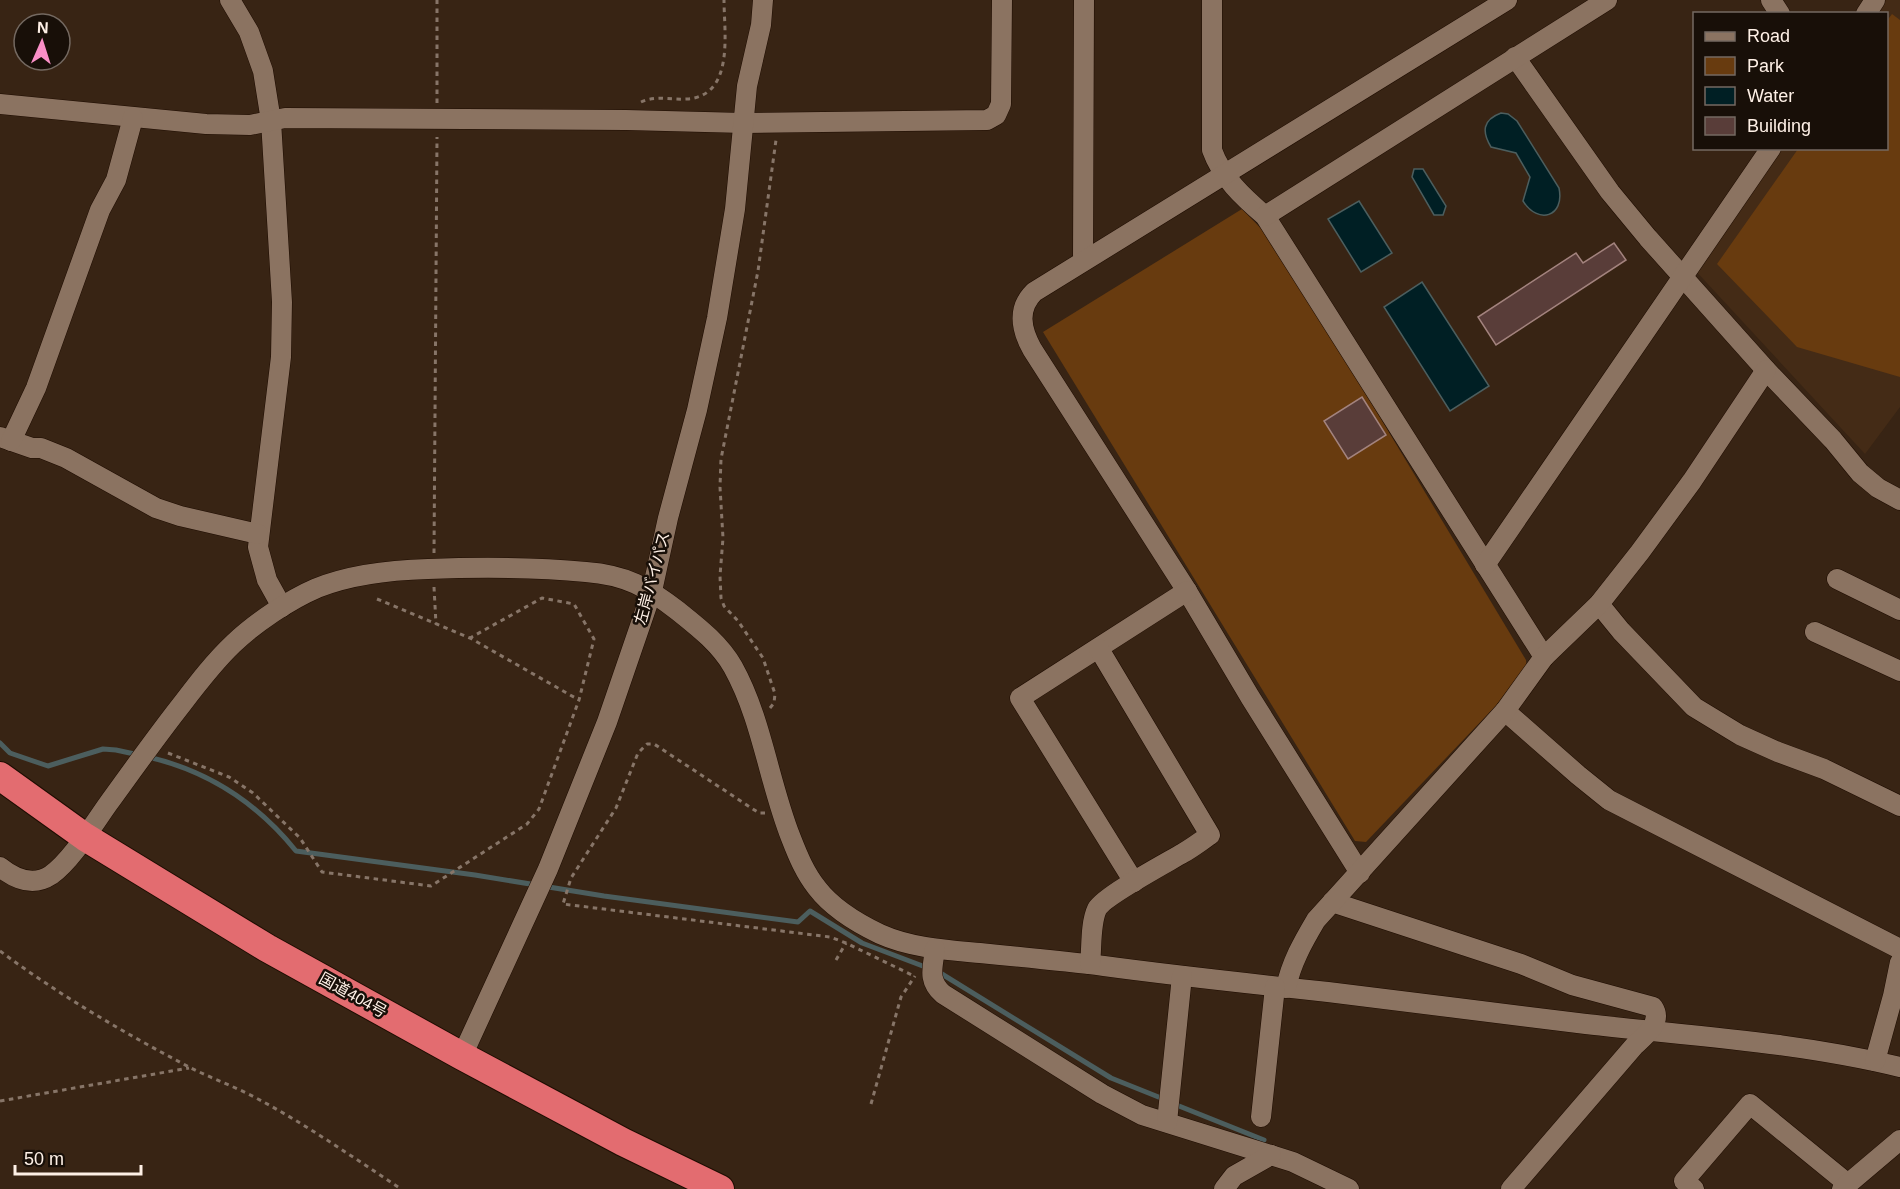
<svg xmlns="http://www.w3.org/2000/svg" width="1900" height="1189" font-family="Helvetica,'Noto Sans JP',sans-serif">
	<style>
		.built { fill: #442b16 }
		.green { fill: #683b0f }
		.water { fill: #001f24; stroke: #4c5e5e; stroke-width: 1.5 }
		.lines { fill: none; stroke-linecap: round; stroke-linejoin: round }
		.stream { stroke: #4c5e5e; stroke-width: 5 }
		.building { fill: #593d39; stroke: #a3837e; stroke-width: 1.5 }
		.minor-casing { stroke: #1e0c01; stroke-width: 21 }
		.highway-casing { stroke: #1e0c01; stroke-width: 30 }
		.path { stroke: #877568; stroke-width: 3; stroke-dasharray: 4.5 4.5; stroke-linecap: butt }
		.minor { stroke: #8b7361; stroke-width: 20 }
		.highway { stroke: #e36c70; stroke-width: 28 }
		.labels { text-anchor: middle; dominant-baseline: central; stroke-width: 5; stroke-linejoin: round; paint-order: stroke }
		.street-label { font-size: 16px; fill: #fef0e6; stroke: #180f08 }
	</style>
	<rect width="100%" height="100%" fill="#382414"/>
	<polygon class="built" points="1883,0 1900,0 1900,407 1865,454 1693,268 1778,149 1886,148 1886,14 1874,13"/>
	<g class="green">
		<polygon points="1892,14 1900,20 1900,377 1797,347 1717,264 1798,149 1886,148 1886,22"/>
		<polygon points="1242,209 1275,243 1526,660 1527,673 1366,842 1355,841 1043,332"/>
	</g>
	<g class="water">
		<path d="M1501,113L1508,114L1517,121L1559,188C1565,217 1538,225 1523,201L1530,177L1516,153L1491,147C1482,132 1482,120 1501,113Z"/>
		<polygon points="1414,169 1423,169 1446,206 1443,215 1434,215 1412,177"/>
		<polygon points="1359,201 1392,253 1361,272 1328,219"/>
		<polygon points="1422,282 1489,386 1450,411 1384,307"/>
	</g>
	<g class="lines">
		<g class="stream">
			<polyline points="0,743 10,753 48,766 103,749 116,750 139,755"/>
			<path d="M148,757C209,771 258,804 296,851L475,875L604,896L798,922L810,911L862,943L928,968"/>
			<polyline points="937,971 1111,1078 1166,1100"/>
			<polyline points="1174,1104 1264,1140"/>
		</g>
	</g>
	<g class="building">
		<polygon points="1614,243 1626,260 1496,345 1478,317 1576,253 1583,263"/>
		<polygon points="1362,397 1386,435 1348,459 1324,421"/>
	</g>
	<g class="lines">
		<defs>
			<g id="minor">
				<polyline points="230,0 249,32 263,71 271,121 282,302 281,357 258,547 267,580 282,607"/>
				<path d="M1212,0V150C1222,178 1243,197 1265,216L1544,657"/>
				<polyline points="1771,0 1780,14"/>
				<polyline points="1866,14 1875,0"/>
				<polyline points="1515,57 1610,192 1648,238 1766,370 1833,440 1860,473 1878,488 1900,500"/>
				<polyline points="0,104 206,124 250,125 285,118 626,120 744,123 987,120 996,115 1001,104 1002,0"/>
				<polyline points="1265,216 1607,0"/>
				<polyline points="1083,261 1084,0"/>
				<polyline points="0,437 32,448 41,448 66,458 156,508 180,516 258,534"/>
				<polyline points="11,441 36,388 100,210 116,180 133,118"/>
				<polyline points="1485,565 1771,148"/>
				<polyline points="1837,579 1900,610"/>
				<polyline points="1599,604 1621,631 1694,707 1740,735 1778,752 1824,769 1900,806"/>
				<polyline points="1815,632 1900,671"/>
				<polyline points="1505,711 1578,775 1609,800 1900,949"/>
				<path d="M0,867C15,879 33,887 51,875C71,861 93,825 108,804C132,771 156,737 182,704C198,683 214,662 233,644C255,623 289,600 317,588C352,574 391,570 428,569C481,567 533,567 586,572C626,575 647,587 678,611C698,627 720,644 733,667C762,719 769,783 791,838C798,856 805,873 817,888C833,909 857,923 880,934C911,948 947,950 980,953C1021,957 1062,961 1104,966C1178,976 1253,984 1328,992C1414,1002 1500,1014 1586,1024C1691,1036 1797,1042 1900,1067"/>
				<path d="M1360,873L1250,697L1187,591L1032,349C1021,329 1017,309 1034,292L1507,0"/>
				<polyline points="1134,882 1020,698 1187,591"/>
				<path d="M1332,902L1521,964L1572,985L1653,1007C1663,1022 1645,1036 1635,1045L1511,1189"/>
				<path d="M935,949C933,967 927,980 943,994L1102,1094L1142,1115L1293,1162L1349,1189"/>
				<path d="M1090,964C1092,948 1090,924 1097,909C1104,896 1168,862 1183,853C1192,848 1201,841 1210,835L1099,649"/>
				<path d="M1286,988C1291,963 1303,942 1316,920L1505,711L1544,657L1599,604L1640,552L1692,481L1766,370"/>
				<polyline points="462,1056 548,869 607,722 652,591 668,518 697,410 717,318 735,209 747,86 761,25 763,0"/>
				<polyline points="1875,1061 1893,996 1900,962"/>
				<polyline points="1261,1117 1275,987"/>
				<polyline points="1167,1122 1182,976"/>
				<polyline points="1224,1189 1234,1176 1271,1155"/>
				<polyline points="1694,1189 1684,1181 1750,1104 1848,1184"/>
				<polyline points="1842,1189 1900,1140"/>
			</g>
			<polyline id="highway" points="0,776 85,837 267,948 462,1056 623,1142 720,1189"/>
		</defs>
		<use href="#minor" class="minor-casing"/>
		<use href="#highway" class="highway-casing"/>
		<g class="path">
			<path d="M641,102C656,95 671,100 687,99C735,96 724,32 724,0"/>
			<polyline points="437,103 437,0"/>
			<polyline points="434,553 437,137"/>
			<polyline points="434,587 436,624"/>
			<polyline points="377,599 470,638 579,700"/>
			<polyline points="770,708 774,703 775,694 763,658 738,621 724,606 721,598 720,576 723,538 720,487 721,459 758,271 776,140"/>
			<polyline points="168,753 229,777 253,793 300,838 322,872 431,886 527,824 539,809 579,700 594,639 574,604 542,598 470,638"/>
			<polyline points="765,813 759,813 654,744 647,744 638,753 616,808 571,878 563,904 830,937 846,943 914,976"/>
			<path d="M0,951C59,995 126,1034 191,1068C213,1079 236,1087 258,1099C307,1125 354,1158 401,1189"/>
			<polyline points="836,960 846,943"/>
			<polyline points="0,1101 189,1068"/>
			<polyline points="871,1104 901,997 915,976"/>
		</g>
		<use href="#minor" class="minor"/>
		<use href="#highway" class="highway"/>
	</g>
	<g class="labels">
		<g class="street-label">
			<text transform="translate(652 578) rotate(-75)">左岸バイパス</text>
			<text transform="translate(353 995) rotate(29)">国道404号</text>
		</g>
	</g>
	<rect x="1693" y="12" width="195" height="138" fill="#180f08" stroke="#746961" stroke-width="1.5"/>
	<rect x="1705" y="32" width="30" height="9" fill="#8b7361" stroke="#746961" stroke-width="1.5"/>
	<text x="1747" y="42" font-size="18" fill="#fef0e6">Road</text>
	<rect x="1705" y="57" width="30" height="18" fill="#683b0f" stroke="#746961" stroke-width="1.5"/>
	<text x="1747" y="72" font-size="18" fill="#fef0e6">Park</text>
	<rect x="1705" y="87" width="30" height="18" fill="#001f24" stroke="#746961" stroke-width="1.5"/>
	<text x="1747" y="102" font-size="18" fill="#fef0e6">Water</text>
	<rect x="1705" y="117" width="30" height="18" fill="#593d39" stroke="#746961" stroke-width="1.5"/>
	<text x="1747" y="132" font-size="18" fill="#fef0e6">Building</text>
	<g transform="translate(42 42) rotate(3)"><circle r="28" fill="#180f08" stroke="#746961" stroke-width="1.5"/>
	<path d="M0-4.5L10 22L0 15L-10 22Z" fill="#fa8fc7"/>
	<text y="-9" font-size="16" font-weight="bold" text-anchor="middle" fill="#fef0e6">N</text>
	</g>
	<path d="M15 1165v9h126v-9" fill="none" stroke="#fef0e6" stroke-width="3"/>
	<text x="24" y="1165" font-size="18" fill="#fef0e6" stroke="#180f08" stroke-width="4.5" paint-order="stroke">50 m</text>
</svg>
